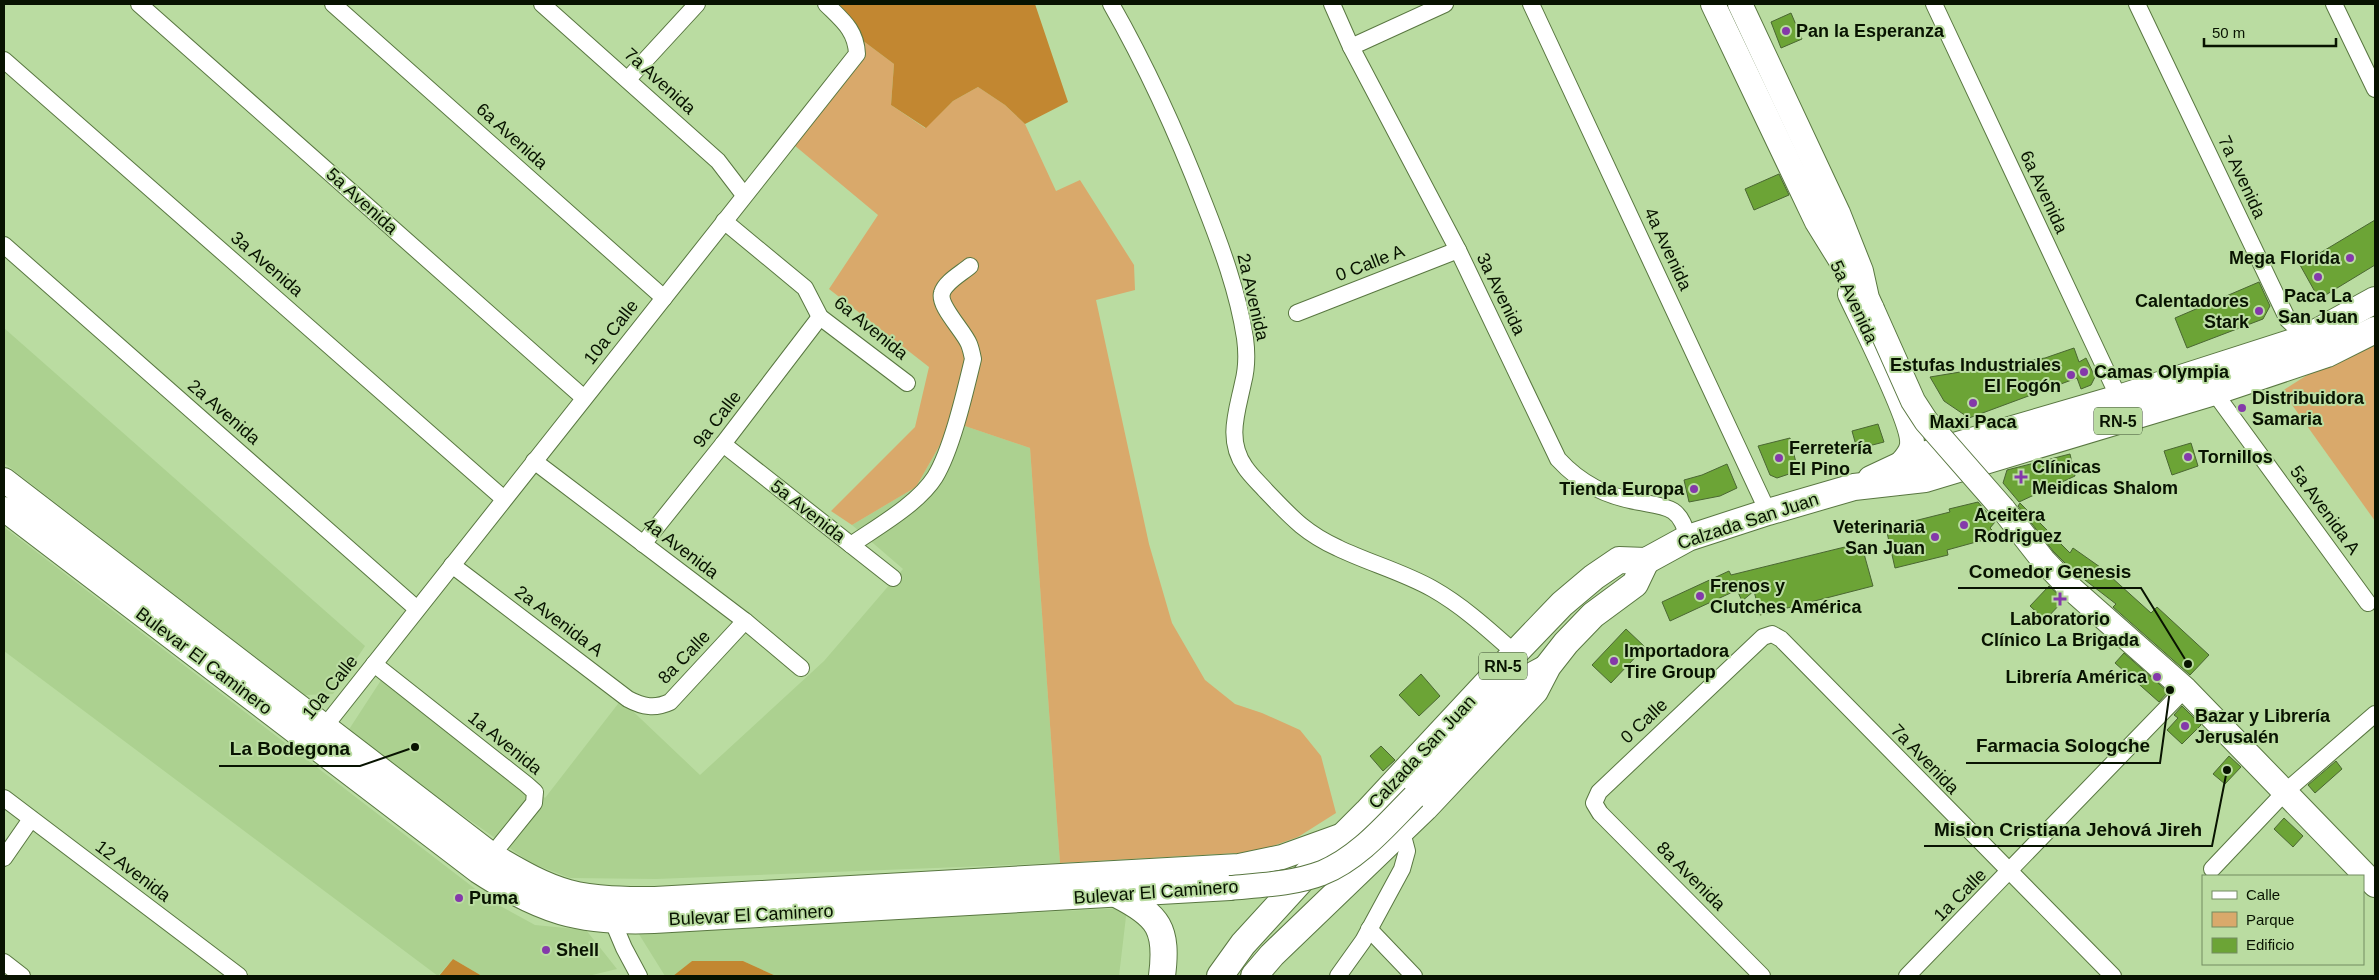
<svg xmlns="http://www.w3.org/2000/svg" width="2379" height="980" font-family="Helvetica,sans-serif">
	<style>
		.built { fill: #acd190 }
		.green { fill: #d9a96b }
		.forest { fill: #c28731 }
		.building { fill: #6ca436; stroke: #4a6732 }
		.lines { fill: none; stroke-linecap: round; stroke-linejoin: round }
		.minor-casing { stroke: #597741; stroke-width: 18 }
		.secondary-casing { stroke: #597741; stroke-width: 26 }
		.primary-casing { stroke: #597741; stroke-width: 28 }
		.minor { stroke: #fff; stroke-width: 16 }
		.secondary { stroke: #fff; stroke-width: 24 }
		.primary { stroke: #fff; stroke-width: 26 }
		.secondary-bridge-casing { stroke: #597741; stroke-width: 26; stroke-linecap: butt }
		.secondary-bridge { stroke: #fff; stroke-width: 24 }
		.poi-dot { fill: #8439aa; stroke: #badca1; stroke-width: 2 }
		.labels { text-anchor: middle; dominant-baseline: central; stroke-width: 4; stroke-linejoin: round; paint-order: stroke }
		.shield { fill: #badca1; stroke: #3d4f31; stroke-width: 1 }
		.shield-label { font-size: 16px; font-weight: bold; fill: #081301 }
		.poi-label { font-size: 18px; font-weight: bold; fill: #081301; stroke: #badca1; text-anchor: start }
		.street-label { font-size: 18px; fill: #081301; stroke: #badca1 }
		.leader { fill: none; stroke: #081301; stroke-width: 2 }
		.callout-dot { fill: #081301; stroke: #badca1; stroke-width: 2 }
		.callout-label { font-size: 19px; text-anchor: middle; font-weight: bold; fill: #081301; stroke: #badca1; stroke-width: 4; stroke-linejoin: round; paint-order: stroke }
	</style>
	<rect width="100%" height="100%" fill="#badca1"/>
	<g class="built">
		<polygon points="4,328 365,646 333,694 305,695 4,463"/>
		<polygon points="953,422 1030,448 1060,863 656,879 570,878 531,863 346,734 387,671 545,798 621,700 700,775 824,661 903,569 852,525 916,487"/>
		<polygon points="4,527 491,901 535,925 586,930 617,969 588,976 482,976 453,959 438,976 4,651"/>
		<polygon points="1127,908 1119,976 776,976 743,961 692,961 673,976 665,976 637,931"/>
	</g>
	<g class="green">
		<polygon points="862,40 894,64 891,105 925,128 953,101 978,87 1005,105 1025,124 1056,191 1080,180 1134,265 1135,290 1096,300 1149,544 1172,623 1205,680 1235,704 1262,713 1300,730 1321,756 1336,813 1298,837 1256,852 1060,863 1030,448 953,422 916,487 852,525 831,511 915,427 929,367 829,289 878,215 788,140"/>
		<polygon points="2375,332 2375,521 2282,391"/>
	</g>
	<g class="forest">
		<polygon points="830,4 1035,4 1068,102 1025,124 1005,105 978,87 953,101 926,128 891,105 894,64 862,40"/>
		<polygon points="453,959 482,976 439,976"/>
		<polygon points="692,961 743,961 776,976 673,976"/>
	</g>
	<g class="building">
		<polygon points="1791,13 1802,39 1781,48 1771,22"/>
		<polygon points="1779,174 1789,195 1754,210 1745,189"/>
		<polygon points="2375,220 2375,265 2319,299 2300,265"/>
		<polygon points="2259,282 2270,306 2263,319 2187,348 2175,318"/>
		<polygon points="2074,348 2079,362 2086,358 2095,377 2091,385 2081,389 2077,378 1969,418 1944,401 1930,377 2045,358"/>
		<polygon points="1878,424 1884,442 1857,449 1852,431"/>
		<polygon points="1790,438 1798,471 1777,478 1770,475 1758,446"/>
		<polygon points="2191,443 2198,466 2172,475 2164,451"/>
		<polygon points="2070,454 2075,476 2019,502 2003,483 2007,470"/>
		<polygon points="1727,464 1737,488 1720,496 1689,502 1684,480 1702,475"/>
		<polygon points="1978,502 1995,522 1990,528 1998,536 1947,550 1948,555 1895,568 1886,528 1950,512 1949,509"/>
		<polygon points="2020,503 2070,553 2073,548 2100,567 2151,613 2157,607 2209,655 2190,675 2113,607 2116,604 2072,570 2053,551 2018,506"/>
		<polygon points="1861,543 1873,586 1760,615 1754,591 1742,601 1737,590 1670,621 1662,602 1729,571 1731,575"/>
		<polygon points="2049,586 2064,600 2045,620 2030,606"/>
		<polygon points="1626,629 1645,647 1611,683 1592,665"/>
		<polygon points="2124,653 2168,692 2159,702 2115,663"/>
		<polygon points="1421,674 1440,696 1419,716 1399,695"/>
		<polygon points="2182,706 2201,725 2182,744 2167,730 2178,718 2174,715"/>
		<polygon points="1381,746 1395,760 1383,771 1370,756"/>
		<polygon points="2229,756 2241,767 2225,784 2213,774"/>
		<polygon points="2336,761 2342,769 2315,793 2308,785"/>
		<polygon points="2284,818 2303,836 2293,847 2274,829"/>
	</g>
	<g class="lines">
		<defs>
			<g id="minor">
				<polyline points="139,4 584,398"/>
				<polyline points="333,4 664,298"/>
				<polyline points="542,4 718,161 744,195"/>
				<path d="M1111,4C1148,69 1177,133 1204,203C1221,246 1238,292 1245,338C1247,353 1247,368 1243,383C1237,412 1226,440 1245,467C1251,476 1260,484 1267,492C1291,517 1305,533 1338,548C1369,563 1403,572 1433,589C1463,606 1489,630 1515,653"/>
				<path d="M1332,4L1351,47L1458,250L1558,459C1581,484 1606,496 1639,502C1649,504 1664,505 1673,511C1682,517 1685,528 1688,538"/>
				<polyline points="1531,4 1768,512"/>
				<polyline points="1934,4 2119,398"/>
				<polyline points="2137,4 2288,320 2311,342"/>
				<polyline points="2334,4 2375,89"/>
				<polyline points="1351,47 1445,4"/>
				<polyline points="4,60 504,499"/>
				<polyline points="628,79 697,4"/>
				<polyline points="724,221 805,288 820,317 907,383"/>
				<polyline points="4,245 417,609"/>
				<polyline points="1297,313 1458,250"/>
				<polyline points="2214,392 2368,603"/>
				<polyline points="723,444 893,578"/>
				<polyline points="534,461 745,621 801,668"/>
				<polyline points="643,544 723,444 820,317"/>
				<path d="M851,545C877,527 918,504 935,477C952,449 965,392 973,359C972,354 971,349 969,344C964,331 938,306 942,293C945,282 962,273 970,266"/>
				<path d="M452,565L628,699C643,707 655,709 670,702L745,621"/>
				<polyline points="374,664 526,784 535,792 534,803 492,855"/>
				<path d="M318,735L857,54C856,30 842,20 826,4"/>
				<polyline points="4,798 239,976"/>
				<polyline points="4,858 31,819"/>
				<polyline points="2212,869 2285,792 2375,714"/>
				<polyline points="613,922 624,948 639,976"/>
				<polyline points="1369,929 1414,976"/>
				<polyline points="4,962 22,976"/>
				<polyline points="1338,976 1363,941 1402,869 1407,851 1402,832"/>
				<polyline points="1762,976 1600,813 1594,803 1599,792 1763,637 1772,634 1781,639 2113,976"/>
				<polyline points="1907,976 2185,689"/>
			</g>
			<g id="secondary">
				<polyline points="1713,4 1817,222 1856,285"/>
				<polyline points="1740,4 1838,213 1861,271 1867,298 1872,309"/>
				<path d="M1850,294C1862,320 1915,423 1912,445C1911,453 1905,459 1900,465"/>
				<path d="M4,480L492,855C516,869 542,885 569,892C594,899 628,899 655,899L1239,866L1282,857L1343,835"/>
				<path d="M4,509L478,871C541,912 579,924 654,921L1230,888"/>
				<polyline points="2003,509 2043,560 2066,584 2185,689 2375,885"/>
				<polyline points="1414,797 1493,710 1524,679 1548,666"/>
			</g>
			<g id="primary">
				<polyline points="1871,479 1920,456 2119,398 2306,338 2375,300"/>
				<path d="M1118,895C1159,916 1168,929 1162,976"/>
				<polyline points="1220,976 1243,944 1326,853 1367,812 1515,653 1562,604 1594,577 1619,560 1646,561 1688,538 1768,512 1854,487 1925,479 2214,392 2327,354 2375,330"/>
				<polyline points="1254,976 1272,955 1425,808 1535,691 1548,666 1566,643 1593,615 1635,584 1646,561"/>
			</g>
		</defs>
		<use href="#minor" class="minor-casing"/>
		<use href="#secondary" class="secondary-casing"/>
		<use href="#primary" class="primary-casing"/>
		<use href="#minor" class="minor"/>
		<use href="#secondary" class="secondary"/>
		<use href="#primary" class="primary"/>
		<defs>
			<g id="secondary-bridge">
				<polyline points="1872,309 1913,401 1926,421 2003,509"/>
				<path d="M1230,888C1261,885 1293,884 1322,873C1359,858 1387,824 1414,797"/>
			</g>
		</defs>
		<use href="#secondary-bridge" class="secondary-bridge-casing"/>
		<use href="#secondary-bridge" class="secondary-bridge"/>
	</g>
	<g class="poi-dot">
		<circle cx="1786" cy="31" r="5"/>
		<circle cx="2350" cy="258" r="5"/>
		<circle cx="2318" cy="277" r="5"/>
		<circle cx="2259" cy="311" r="5"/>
		<circle cx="2084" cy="372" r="5"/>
		<circle cx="2071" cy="375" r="5"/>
		<circle cx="1973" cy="403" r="5"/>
		<circle cx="2242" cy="408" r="5"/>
		<circle cx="2188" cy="457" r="5"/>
		<circle cx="1779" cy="458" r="5"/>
		<path d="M2018.5 469.5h5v5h5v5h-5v5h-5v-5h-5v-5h5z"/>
		<circle cx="1694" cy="489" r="5"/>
		<circle cx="1964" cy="525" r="5"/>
		<circle cx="1935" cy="537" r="5"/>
		<circle cx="1700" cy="596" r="5"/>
		<path d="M2057.5 591.5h5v5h5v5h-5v5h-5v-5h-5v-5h5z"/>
		<circle cx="1614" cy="661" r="5"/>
		<circle cx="2157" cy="677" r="5"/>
		<circle cx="2185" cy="726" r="5"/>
		<circle cx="459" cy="898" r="5"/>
		<circle cx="546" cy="950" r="5"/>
	</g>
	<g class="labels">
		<g class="shield">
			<rect x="2094" y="407.5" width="48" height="27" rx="4"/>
			<rect x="1479" y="652.5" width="48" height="27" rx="4"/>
		</g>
		<g class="shield-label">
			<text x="2118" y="421">RN-5</text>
			<text x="1503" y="666">RN-5</text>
		</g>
		<g class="poi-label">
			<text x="1796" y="31">Pan la Esperanza</text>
			<text x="2340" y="258" text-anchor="end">Mega Florida</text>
			<text x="2318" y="296" text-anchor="middle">Paca La<tspan x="2318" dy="21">San Juan</tspan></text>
			<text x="2249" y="301" text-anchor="end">Calentadores<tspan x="2249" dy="21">Stark</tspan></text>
			<text x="2061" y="365" text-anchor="end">Estufas Industriales<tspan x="2061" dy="21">El Fogón</tspan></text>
			<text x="2094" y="372">Camas Olympia</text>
			<text x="2252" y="398">Distribuidora<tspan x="2252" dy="21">Samaria</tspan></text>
			<text x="1973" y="422" text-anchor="middle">Maxi Paca</text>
			<text x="1789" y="448">Ferretería<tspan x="1789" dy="21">El Pino</tspan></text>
			<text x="2198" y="457">Tornillos</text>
			<text x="2032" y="467">Clínicas<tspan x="2032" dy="21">Meidicas Shalom</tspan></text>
			<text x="1684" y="489" text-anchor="end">Tienda Europa</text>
			<text x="1974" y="515">Aceitera<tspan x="1974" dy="21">Rodriguez</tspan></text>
			<text x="1925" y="527" text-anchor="end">Veterinaria<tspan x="1925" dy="21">San Juan</tspan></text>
			<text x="1710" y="586">Frenos y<tspan x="1710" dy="21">Clutches América</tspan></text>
			<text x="2060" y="619" text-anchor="middle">Laboratorio<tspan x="2060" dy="21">Clínico La Brigada</tspan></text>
			<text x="1624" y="651">Importadora<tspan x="1624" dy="21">Tire Group</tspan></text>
			<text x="2147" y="677" text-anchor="end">Librería América</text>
			<text x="2195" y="716">Bazar y Librería<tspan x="2195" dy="21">Jerusalén</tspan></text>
			<text x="469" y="898">Puma</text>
			<text x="556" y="950">Shell</text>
		</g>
		<g class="street-label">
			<text transform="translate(660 81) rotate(42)">7a Avenida</text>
			<text transform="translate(512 136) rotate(42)">6a Avenida</text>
			<text transform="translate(2242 177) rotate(65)">7a Avenida</text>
			<text transform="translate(2044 192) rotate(65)">6a Avenida</text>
			<text transform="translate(362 201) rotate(42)">5a Avenida</text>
			<text transform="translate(1668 249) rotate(65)">4a Avenida</text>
			<text transform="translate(1370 263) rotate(-21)">0 Calle A</text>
			<text transform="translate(267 264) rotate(41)">3a Avenida</text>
			<text transform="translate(1501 294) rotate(64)">3a Avenida</text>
			<text transform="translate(1253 297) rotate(77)">2a Avenida</text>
			<text transform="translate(1854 302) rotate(65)">5a Avenida</text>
			<text transform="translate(871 328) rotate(39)">6a Avenida</text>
			<text transform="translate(611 332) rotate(-52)">10a Calle</text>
			<text transform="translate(224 412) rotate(41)">2a Avenida</text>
			<text transform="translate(717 419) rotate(-52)">9a Calle</text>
			<text transform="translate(2325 510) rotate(54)">5a Avenida A</text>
			<text transform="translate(808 511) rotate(38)">5a Avenida</text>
			<text transform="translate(1748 521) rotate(-18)">Calzada San Juan</text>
			<text transform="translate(681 548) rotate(37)">4a Avenida</text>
			<text transform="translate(559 621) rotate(37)">2a Avenida A</text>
			<text transform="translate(684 657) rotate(-46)">8a Calle</text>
			<text transform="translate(204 661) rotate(37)">Bulevar El Caminero</text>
			<text transform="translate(330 687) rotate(-51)">10a Calle</text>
			<text transform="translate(1644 721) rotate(-43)">0 Calle</text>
			<text transform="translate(505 743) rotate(39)">1a Avenida</text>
			<text transform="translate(1422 752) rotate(-47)">Calzada San Juan</text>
			<text transform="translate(1925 759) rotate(46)">7a Avenida</text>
			<text transform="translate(133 871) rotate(37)">12 Avenida</text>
			<text transform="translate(1691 876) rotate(45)">8a Avenida</text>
			<text transform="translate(1156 892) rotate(-4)">Bulevar El Caminero</text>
			<text transform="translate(1960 895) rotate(-45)">1a Calle</text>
			<text transform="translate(751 915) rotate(-3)">Bulevar El Caminero</text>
		</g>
	</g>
	<path class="leader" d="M2188 664L2141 588H1958M2170 690L2160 763H1966M415 747L360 766H219M2227 770L2212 846H1924"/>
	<g class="callout-dot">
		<circle cx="2188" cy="664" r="5"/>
		<circle cx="2170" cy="690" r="5"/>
		<circle cx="415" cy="747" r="5"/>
		<circle cx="2227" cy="770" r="5"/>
	</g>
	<g class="callout-label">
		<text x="2050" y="578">Comedor Genesis</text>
		<text x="2063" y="752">Farmacia Sologche</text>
		<text x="290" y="755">La Bodegona</text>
		<text x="2068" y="836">Mision Cristiana Jehová Jireh</text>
	</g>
	<rect width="2379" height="980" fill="none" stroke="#081301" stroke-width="10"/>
	<rect x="2202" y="875" width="162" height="90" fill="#badca1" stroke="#738c61"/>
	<rect x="2212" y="891" width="25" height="8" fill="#ffffff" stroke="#738c61"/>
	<text x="2246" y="900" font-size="15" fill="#081301">Calle</text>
	<rect x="2212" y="912" width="25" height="15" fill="#d9a96b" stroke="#738c61"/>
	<text x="2246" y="925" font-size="15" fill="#081301">Parque</text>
	<rect x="2212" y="938" width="25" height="15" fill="#6ca436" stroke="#738c61"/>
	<text x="2246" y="950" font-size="15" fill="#081301">Edificio</text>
	<path d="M2204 38v8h132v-8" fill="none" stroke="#081301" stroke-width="2.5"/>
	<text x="2212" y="38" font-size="15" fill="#081301" stroke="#badca1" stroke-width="4" paint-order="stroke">50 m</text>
</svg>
